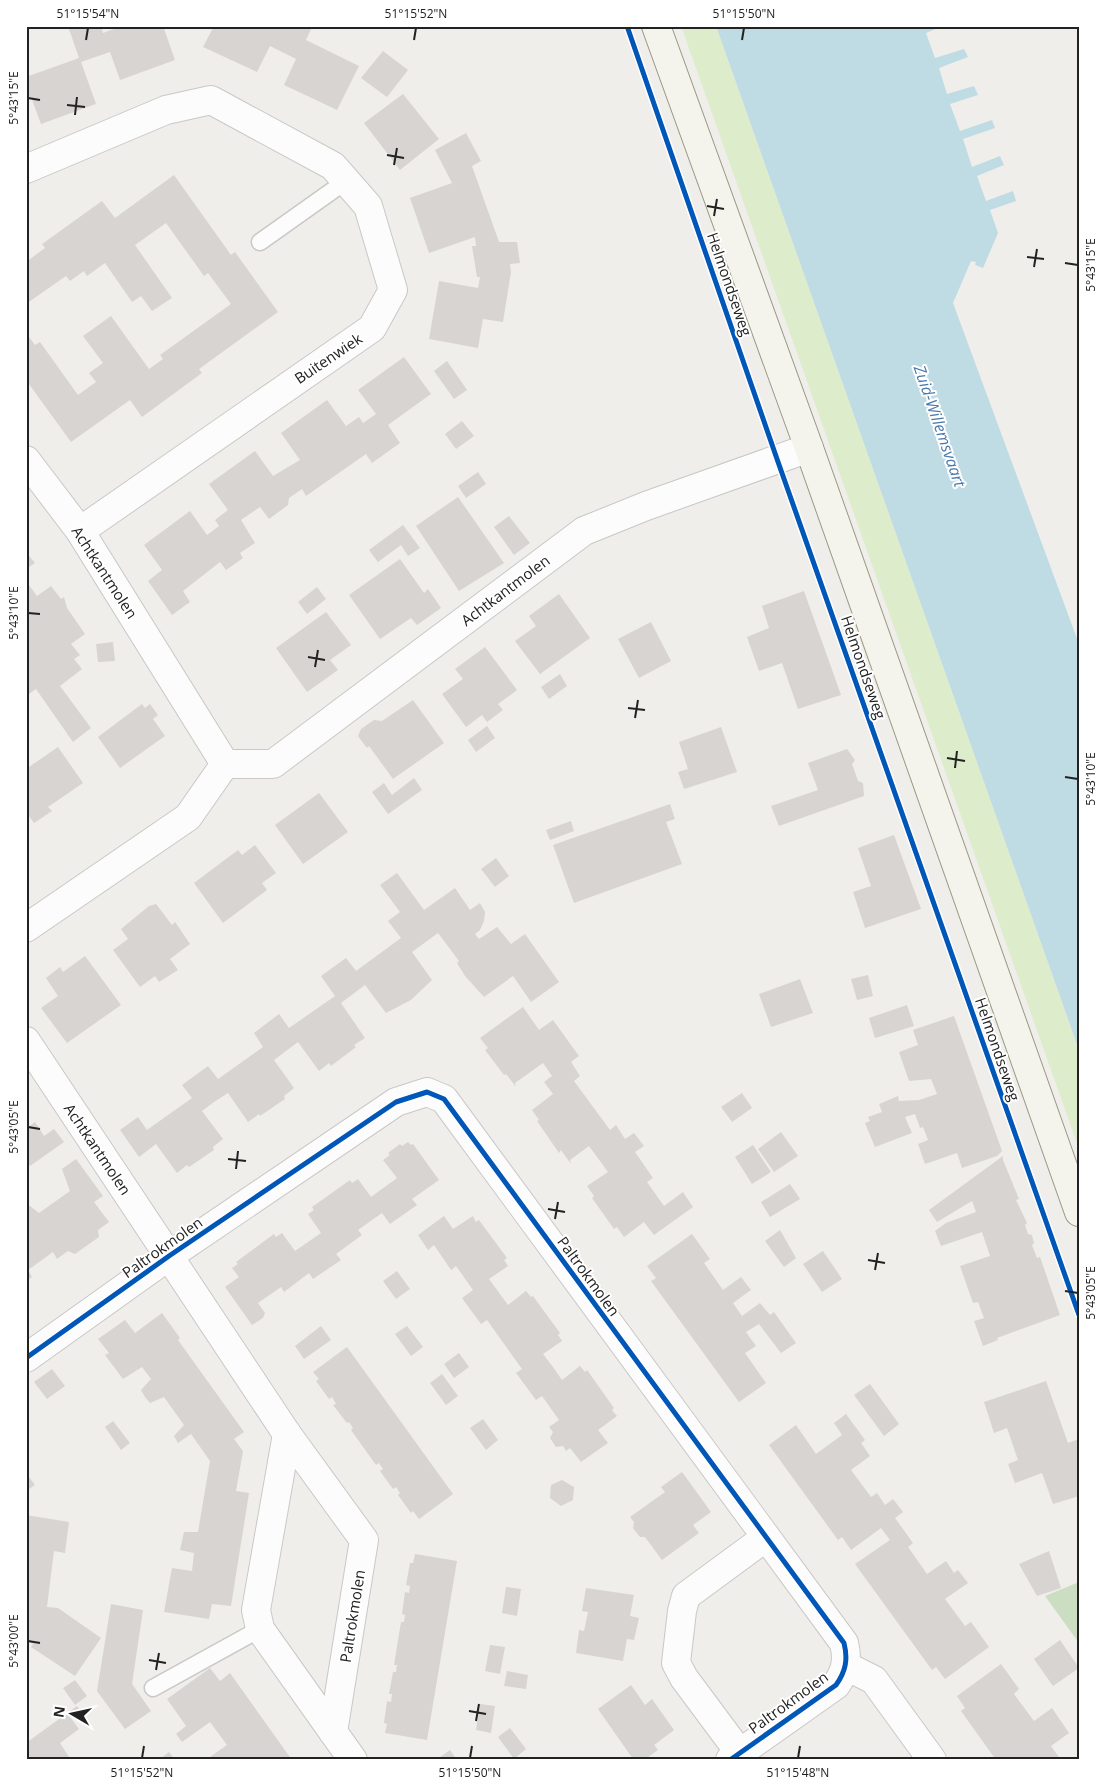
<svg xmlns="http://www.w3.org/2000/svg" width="1105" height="1786" font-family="'Open Sans',sans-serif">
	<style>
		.grass { fill: #ddeccb }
		.forest { fill: #cbdec1 }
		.water { fill: #bfdbe3 }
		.building { fill: #d7d4d2 }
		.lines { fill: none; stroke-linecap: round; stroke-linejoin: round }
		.lane-casing { stroke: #c9c8c7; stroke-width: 19 }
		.street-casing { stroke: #c9c8c7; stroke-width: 30 }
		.secondary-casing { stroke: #999a82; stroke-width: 30 }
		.lane { stroke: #fdfcfc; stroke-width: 16 }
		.street { stroke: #fdfcfc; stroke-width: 28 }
		.secondary { stroke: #f4f4ed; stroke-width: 28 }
		.cycleway-casing { stroke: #fff; stroke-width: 8 }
		.cycleway { stroke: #0057b8; stroke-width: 5 }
		.ticks { fill: none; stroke: #222; stroke-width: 2 }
		.labels { text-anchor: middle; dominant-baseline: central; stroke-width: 4; stroke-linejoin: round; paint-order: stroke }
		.street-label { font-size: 15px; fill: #222; stroke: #fff }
		.water-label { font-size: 16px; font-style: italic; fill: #4a7aab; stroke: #fff }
		.neatline { fill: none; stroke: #222; stroke-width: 2 }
		.ticks-label { font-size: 12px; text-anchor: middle; fill: #222 }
	</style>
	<rect width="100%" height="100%" fill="#f0eeeb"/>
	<polygon class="grass" points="681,26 716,26 1079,1050 1079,1149"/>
	<polygon class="forest" points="1079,1582 1079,1643 1045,1596"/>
	<polygon class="water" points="716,26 943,26 926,33 935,58 964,49 968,57 939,68 947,94 974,86 978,95 950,104 960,131 992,120 995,128 963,139 972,167 1000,156 1004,165 977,176 986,201 1013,191 1016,201 990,210 998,233 983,268 975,265 976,262 971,261 953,303 1079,644 1079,1050"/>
	<g class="building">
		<polygon points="77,26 101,26 103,33 122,26 163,26 175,60 120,80 110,52 81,62 96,104 41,124 31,97 26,99 26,77 79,58 69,29"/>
		<polygon points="214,26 310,26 312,27 306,40 359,66 337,110 284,85 296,59 270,46 257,72 203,47"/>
		<polygon points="383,51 408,70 387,97 361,78"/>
		<polygon points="403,94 439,139 400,170 364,123"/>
		<polygon points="466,133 481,161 472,166 499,242 517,242 520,263 510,264 511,272 503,322 483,319 478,348 429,339 439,281 478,288 480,277 477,277 472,246 476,246 475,237 429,253 410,198 452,183 435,150"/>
		<polygon points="174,175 231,255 235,252 278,312 199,369 202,373 142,417 130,400 71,442 26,380 26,333 35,345 40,342 78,395 96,382 89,373 103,363 83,336 111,316 149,369 163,359 160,355 231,304 208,273 204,276 166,223 135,245 172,298 152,311 141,296 132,302 105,263 87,276 84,271 70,281 66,276 26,304 26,262 45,248 42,244 102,201 115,218"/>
		<polygon points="404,357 431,394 388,425 400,443 372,463 366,454 306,496 302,489 289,498 288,505 269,519 260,507 241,520 255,543 240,553 243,558 226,570 220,562 183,591 190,602 172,615 148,581 162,570 144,545 190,511 207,535 219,526 215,520 228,510 209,484 255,451 273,476 300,460 281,433 327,400 346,426 359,417 363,423 376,414 358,390"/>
		<polygon points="447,361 467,390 454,399 434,371"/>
		<polygon points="462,421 474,436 456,449 445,434"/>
		<polygon points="478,472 486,484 466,498 458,486"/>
		<polygon points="458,497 504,563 459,591 416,526"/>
		<polygon points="509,516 530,543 514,555 494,527"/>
		<polygon points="403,525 420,548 408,556 401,545 378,562 369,550"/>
		<polygon points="26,552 35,563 26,569"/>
		<polygon points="400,559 424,593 428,589 441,608 417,625 411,618 380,639 349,595"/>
		<polygon points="26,581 37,596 51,586 61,599 64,597 67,608 85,634 71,644 80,655 74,659 82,669 60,686 91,728 73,742 36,689 29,694 26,690"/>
		<polygon points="317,587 326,599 307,614 298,602"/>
		<polygon points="804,591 841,695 798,709 782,663 759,671 747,637 769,628 762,606"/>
		<polygon points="559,594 590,638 540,674 515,641 536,626 529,616"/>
		<polygon points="326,612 351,645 330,660 338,670 307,692 276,648"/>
		<polygon points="651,622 671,661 639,678 618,639"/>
		<polygon points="113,642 115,661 98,662 96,644"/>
		<polygon points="485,647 517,690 498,704 503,710 487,722 482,715 466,727 442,694 463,679 455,669"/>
		<polygon points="560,674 567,686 549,699 541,687"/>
		<polygon points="413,700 444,743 393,779 369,746 367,748 358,736 361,729 374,720 382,721"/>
		<polygon points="142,704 145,708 150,704 158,715 153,719 165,736 120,768 98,737"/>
		<polygon points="487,726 495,738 476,752 468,740"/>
		<polygon points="721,727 737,772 684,789 678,772 688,769 679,742"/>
		<polygon points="58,747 83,783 48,807 52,811 34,823 26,812 26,769"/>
		<polygon points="847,749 855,760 852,764 858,781 863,783 864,796 779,826 771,806 818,790 808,763"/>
		<polygon points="414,778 422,790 388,814 372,792 384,783 392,795"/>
		<polygon points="319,793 348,832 303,864 275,825"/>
		<polygon points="670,804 675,819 666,822 682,864 574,903 553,845"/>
		<polygon points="571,821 574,831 550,840 546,830"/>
		<polygon points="894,835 921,909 865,928 853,892 871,886 858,848"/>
		<polygon points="255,845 276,873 262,883 267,890 223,923 194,883 238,850 242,855"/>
		<polygon points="496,858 509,876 495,887 481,869"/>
		<polygon points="397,873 424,910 455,888 470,910 480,903 485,912 484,921 480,930 475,934 479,939 497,927 511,944 525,934 559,982 531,1002 513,976 484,997 465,976 457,963 459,961 438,933 412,952 432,980 411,1000 386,1013 365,985 341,1003 365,1038 354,1045 356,1047 331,1066 329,1063 319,1071 298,1042 274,1060 294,1088 284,1096 285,1099 260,1116 259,1114 248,1122 228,1093 214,1102 202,1111 223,1139 213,1147 214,1150 189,1167 187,1165 177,1173 156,1144 139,1157 120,1130 138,1117 147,1130 192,1098 182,1085 208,1066 218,1079 263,1047 254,1033 279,1014 289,1028 335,996 321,976 346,958 356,971 401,938 388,921 400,912 380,885"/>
		<polygon points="156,904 172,925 175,922 190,944 170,959 178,970 159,982 155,976 140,987 113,950 128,939 121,929 149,906"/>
		<polygon points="85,956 121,1005 67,1043 41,1008 58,996 46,978 60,967 63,972"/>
		<polygon points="868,975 873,996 857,1000 851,979"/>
		<polygon points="800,979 813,1013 771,1027 759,994"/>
		<polygon points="907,1005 914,1026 875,1038 869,1018"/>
		<polygon points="523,1007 539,1030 553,1020 579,1056 571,1062 580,1076 574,1081 610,1130 616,1125 625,1139 634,1133 644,1146 635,1152 653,1178 647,1182 664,1206 683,1192 693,1207 654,1235 644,1222 624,1237 617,1227 614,1229 592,1198 594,1196 587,1186 608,1172 589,1146 570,1160 571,1164 561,1150 559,1153 537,1121 539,1120 532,1110 553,1094 544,1082 552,1076 543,1063 515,1083 516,1087 506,1074 504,1075 485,1050 488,1048 480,1038"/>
		<polygon points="954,1016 1002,1151 997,1156 962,1168 957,1153 925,1164 918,1144 928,1140 923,1127 920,1128 915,1114 905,1117 912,1133 875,1147 865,1123 870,1121 868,1117 882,1112 879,1104 898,1096 899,1101 919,1100 937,1094 931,1079 909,1081 899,1052 918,1045 913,1030"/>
		<polygon points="742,1093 752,1108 732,1122 721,1107"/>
		<polygon points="35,1122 44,1136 54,1129 64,1142 30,1166 26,1161 26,1129"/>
		<polygon points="781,1132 798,1156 774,1172 758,1149"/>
		<polygon points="408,1142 411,1145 413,1144 439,1180 412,1199 417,1205 390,1224 382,1213 358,1230 362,1235 336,1254 341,1260 313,1279 309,1273 284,1292 281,1287 258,1303 265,1313 263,1318 252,1325 225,1287 239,1277 232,1268 238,1264 236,1262 274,1234 276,1237 282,1233 295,1251 321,1233 308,1214 314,1210 312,1207 350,1180 352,1183 358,1179 371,1197 397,1178 383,1160 390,1155 388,1153 400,1144 402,1146"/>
		<polygon points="753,1145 771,1172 752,1184 735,1157"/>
		<polygon points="1003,1156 1003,1160 1019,1199 1016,1200 1027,1223 1025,1225 1028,1234 1032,1235 1034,1243 1032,1245 1037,1258 1040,1257 1060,1315 997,1338 998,1340 983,1346 974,1321 984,1318 978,1302 973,1303 960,1266 990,1256 982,1232 941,1246 935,1231 946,1223 976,1212 972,1201 937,1222 929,1210"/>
		<polygon points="76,1159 103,1196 94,1202 109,1222 98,1230 99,1237 75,1254 68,1251 57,1259 53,1252 28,1270 32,1277 26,1281 26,1203 39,1213 70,1191 62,1169"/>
		<polygon points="790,1184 800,1199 770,1217 761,1202"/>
		<polygon points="444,1216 453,1229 473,1216 476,1222 479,1220 507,1258 504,1260 508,1266 489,1279 508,1305 526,1291 531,1297 533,1296 560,1333 558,1335 562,1341 543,1354 553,1367 562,1380 580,1366 585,1372 587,1370 614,1408 612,1410 617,1416 598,1430 608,1443 581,1462 570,1448 566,1451 563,1446 556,1447 550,1438 553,1432 549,1427 559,1420 542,1396 536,1400 516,1373 522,1369 487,1320 481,1324 462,1298 473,1290 456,1266 451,1270 434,1245 428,1250 418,1235"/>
		<polygon points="780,1230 796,1258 784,1267 765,1241"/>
		<polygon points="692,1234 710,1259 704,1263 723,1290 741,1277 751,1290 733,1303 742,1316 760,1303 770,1315 774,1312 796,1343 781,1353 759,1324 746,1332 756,1346 745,1353 766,1383 739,1402 651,1281 656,1278 647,1266"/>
		<polygon points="823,1251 842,1279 822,1292 803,1264"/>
		<polygon points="397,1271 410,1289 396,1299 383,1281"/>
		<polygon points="162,1313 180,1338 178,1340 244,1432 234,1439 243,1451 236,1491 249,1493 231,1606 212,1604 209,1619 164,1612 172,1568 192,1571 194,1553 180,1550 184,1532 198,1532 210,1461 191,1434 178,1443 174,1436 184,1425 164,1397 150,1403 145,1397 141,1390 151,1379 142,1367 123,1379 105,1355 109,1353 98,1339 125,1320 135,1333"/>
		<polygon points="321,1326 331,1340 304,1359 295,1346"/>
		<polygon points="407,1326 423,1347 411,1356 395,1334"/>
		<polygon points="347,1347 453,1494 419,1519 413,1511 411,1513 398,1495 400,1493 396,1487 393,1489 380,1471 383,1469 379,1463 376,1465 351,1430 353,1428 349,1422 347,1423 333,1405 336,1404 332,1397 329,1399 316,1381 319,1379 313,1372"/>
		<polygon points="459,1353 469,1367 454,1378 444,1364"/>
		<polygon points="52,1369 65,1386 47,1399 34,1382"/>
		<polygon points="442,1374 458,1396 446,1405 430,1383"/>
		<polygon points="1046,1381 1068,1443 1079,1439 1079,1496 1053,1504 1042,1473 1015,1483 1008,1464 1018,1460 1007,1428 994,1433 984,1402"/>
		<polygon points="870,1384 899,1424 884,1436 854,1395"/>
		<polygon points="846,1414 865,1440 861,1443 870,1456 851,1470 871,1497 877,1493 885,1505 893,1499 903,1512 895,1518 913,1543 908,1547 927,1574 946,1561 954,1573 958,1570 968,1583 945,1599 965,1626 971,1622 989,1647 945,1679 936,1667 932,1670 855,1564 890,1540 881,1528 851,1550 842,1537 838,1540 769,1445 796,1425 816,1454 842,1435 834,1423"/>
		<polygon points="483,1419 498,1440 486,1450 470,1428"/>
		<polygon points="113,1421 130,1443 121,1450 105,1427"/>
		<polygon points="682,1472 711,1512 693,1525 699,1533 662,1560 645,1537 640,1537 633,1528 634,1522 630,1517 665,1492 661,1487"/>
		<polygon points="26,1473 35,1485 26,1491"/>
		<polygon points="562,1480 574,1487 573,1500 561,1506 550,1498 551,1485"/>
		<polygon points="26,1515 69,1522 65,1553 54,1551 47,1607 58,1608 101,1638 75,1676 31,1647 33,1644 26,1640"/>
		<polygon points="1049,1551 1061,1588 1037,1596 1019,1564"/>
		<polygon points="415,1554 457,1561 427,1740 385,1733 387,1724 384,1723 387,1701 391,1702 392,1694 389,1694 393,1672 396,1672 397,1665 394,1665 401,1622 404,1622 405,1615 402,1614 405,1592 409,1593 410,1586 406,1585 410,1563 413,1563"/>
		<polygon points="506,1587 521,1589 517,1616 502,1613"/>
		<polygon points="586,1588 634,1595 630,1616 639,1618 634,1640 627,1639 623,1661 576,1653 579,1630 584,1631 588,1612 582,1611"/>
		<polygon points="111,1604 143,1610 132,1684 151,1711 125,1729 97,1691"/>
		<polygon points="1060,1640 1079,1668 1053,1686 1034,1659"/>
		<polygon points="490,1645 505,1647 500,1674 485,1671"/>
		<polygon points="1001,1664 1019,1689 1014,1694 1034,1721 1052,1708 1069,1733 1051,1746 1061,1760 996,1760 961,1711 965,1708 957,1696"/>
		<polygon points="210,1668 220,1681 230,1673 292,1760 212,1760 210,1757 227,1745 210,1722 182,1742 176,1734 186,1726 167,1699"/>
		<polygon points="507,1671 528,1675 526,1689 504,1686"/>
		<polygon points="75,1680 87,1696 75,1705 63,1688"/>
		<polygon points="631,1685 645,1705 652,1699 674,1730 654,1745 658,1750 644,1760 633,1759 598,1709"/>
		<polygon points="480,1704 495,1706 491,1733 476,1730"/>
		<polygon points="77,1706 80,1710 70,1717 79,1729 60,1743 71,1760 32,1760 26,1752 26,1743"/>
		<polygon points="510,1728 526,1749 514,1759 498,1737"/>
		<polygon points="450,1750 457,1760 436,1760"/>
		<polygon points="169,1752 175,1760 159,1760"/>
	</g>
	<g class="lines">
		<defs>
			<g id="lane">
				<polyline points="260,242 346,181"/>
				<polyline points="153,1688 260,1629"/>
			</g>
			<g id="street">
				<polyline points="26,169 166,110 211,100 333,166 368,206 393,290 372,328 80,531"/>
				<polyline points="26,460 80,531 225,764 188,817 26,928"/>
				<polyline points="225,764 273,764 584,531 646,506 809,448"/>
				<polyline points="26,1041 287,1434 364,1540 333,1732"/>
				<path d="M26,1358L169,1256L396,1102L427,1092L444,1099L844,1643C848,1659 846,1671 836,1685L730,1760"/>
				<polyline points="287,1434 256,1610 260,1629 353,1760"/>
				<polyline points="846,1666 874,1680 932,1760"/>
				<polyline points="745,1760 684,1678 676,1663 682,1611 686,1596 765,1538"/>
			</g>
			<polyline id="secondary" points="656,26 809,448 1079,1212"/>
		</defs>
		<use href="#lane" class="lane-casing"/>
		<use href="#street" class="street-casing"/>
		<use href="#secondary" class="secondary-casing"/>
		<use href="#lane" class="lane"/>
		<use href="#street" class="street"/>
		<use href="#secondary" class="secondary"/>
		<defs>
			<g id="cycleway">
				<polyline points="627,26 777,459 1079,1315"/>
				<path d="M26,1358L169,1256L396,1102L427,1092L444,1099L844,1643C848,1659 846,1671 836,1685L730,1760"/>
			</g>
		</defs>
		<use href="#cycleway" class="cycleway-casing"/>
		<use href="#cycleway" class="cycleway"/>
	</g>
	<path class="ticks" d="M86,40L88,28M414,40L416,28M742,40L744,28M28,98L40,100M67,105L85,107M75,115L77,97M387,155L404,158M394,165L397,148M707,206L724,209M714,216L717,199M1027,257L1044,259M1065,263L1078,265M1034,267L1037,249M28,613L40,614M308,657L325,660M315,667L318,650M628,708L645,710M635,718L638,700M947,758L965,761M955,768L957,751M1065,777L1078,779M28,1127L40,1129M228,1159L246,1161M236,1169L238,1151M548,1209L565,1212M555,1219L558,1202M868,1260L885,1263M875,1270L878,1253M1065,1291L1078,1293M28,1641L40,1643M149,1660L166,1663M156,1670L159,1653M469,1711L486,1714M476,1721L479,1704M142,1758L144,1746M470,1758L472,1746M798,1758L800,1746"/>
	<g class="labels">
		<g class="street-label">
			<text transform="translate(730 284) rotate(71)">Helmondseweg</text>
			<text transform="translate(328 358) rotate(-34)">Buitenwiek</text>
			<text transform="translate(105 572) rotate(57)">Achtkantmolen</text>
			<text transform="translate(505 590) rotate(-37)">Achtkantmolen</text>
			<text transform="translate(864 667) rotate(71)">Helmondseweg</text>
			<text transform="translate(998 1049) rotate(71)">Helmondseweg</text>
			<text transform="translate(98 1149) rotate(56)">Achtkantmolen</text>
			<text transform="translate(162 1247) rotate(-35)">Paltrokmolen</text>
			<text transform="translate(589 1276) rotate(54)">Paltrokmolen</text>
			<text transform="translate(352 1616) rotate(-81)">Paltrokmolen</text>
			<text transform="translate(788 1702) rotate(-36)">Paltrokmolen</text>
		</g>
		<g class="water-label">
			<text transform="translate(940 426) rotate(71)">Zuid-Willemsvaart</text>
		</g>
	</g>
	<rect width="1105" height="1786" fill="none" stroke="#ffffff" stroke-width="55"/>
	<g transform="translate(72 1714) rotate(279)" stroke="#ffffff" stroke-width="4" paint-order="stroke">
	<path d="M0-4L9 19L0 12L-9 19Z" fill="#222222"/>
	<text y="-8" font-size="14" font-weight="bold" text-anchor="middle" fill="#222222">N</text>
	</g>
	<rect x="28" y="28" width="1050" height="1730" class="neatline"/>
	<g class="ticks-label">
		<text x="88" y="18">51°15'54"N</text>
		<text x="416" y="18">51°15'52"N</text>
		<text x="744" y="18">51°15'50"N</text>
		<text transform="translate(14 98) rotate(-90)" y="4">5°43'15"E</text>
		<text transform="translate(1091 265) rotate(-90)" y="4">5°43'15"E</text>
		<text transform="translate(14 613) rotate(-90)" y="4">5°43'10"E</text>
		<text transform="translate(1091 779) rotate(-90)" y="4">5°43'10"E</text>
		<text transform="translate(14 1127) rotate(-90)" y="4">5°43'05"E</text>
		<text transform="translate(1091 1293) rotate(-90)" y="4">5°43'05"E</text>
		<text transform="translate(14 1641) rotate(-90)" y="4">5°43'00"E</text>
		<text x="142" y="1777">51°15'52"N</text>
		<text x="470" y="1777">51°15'50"N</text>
		<text x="798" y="1777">51°15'48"N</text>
	</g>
</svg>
